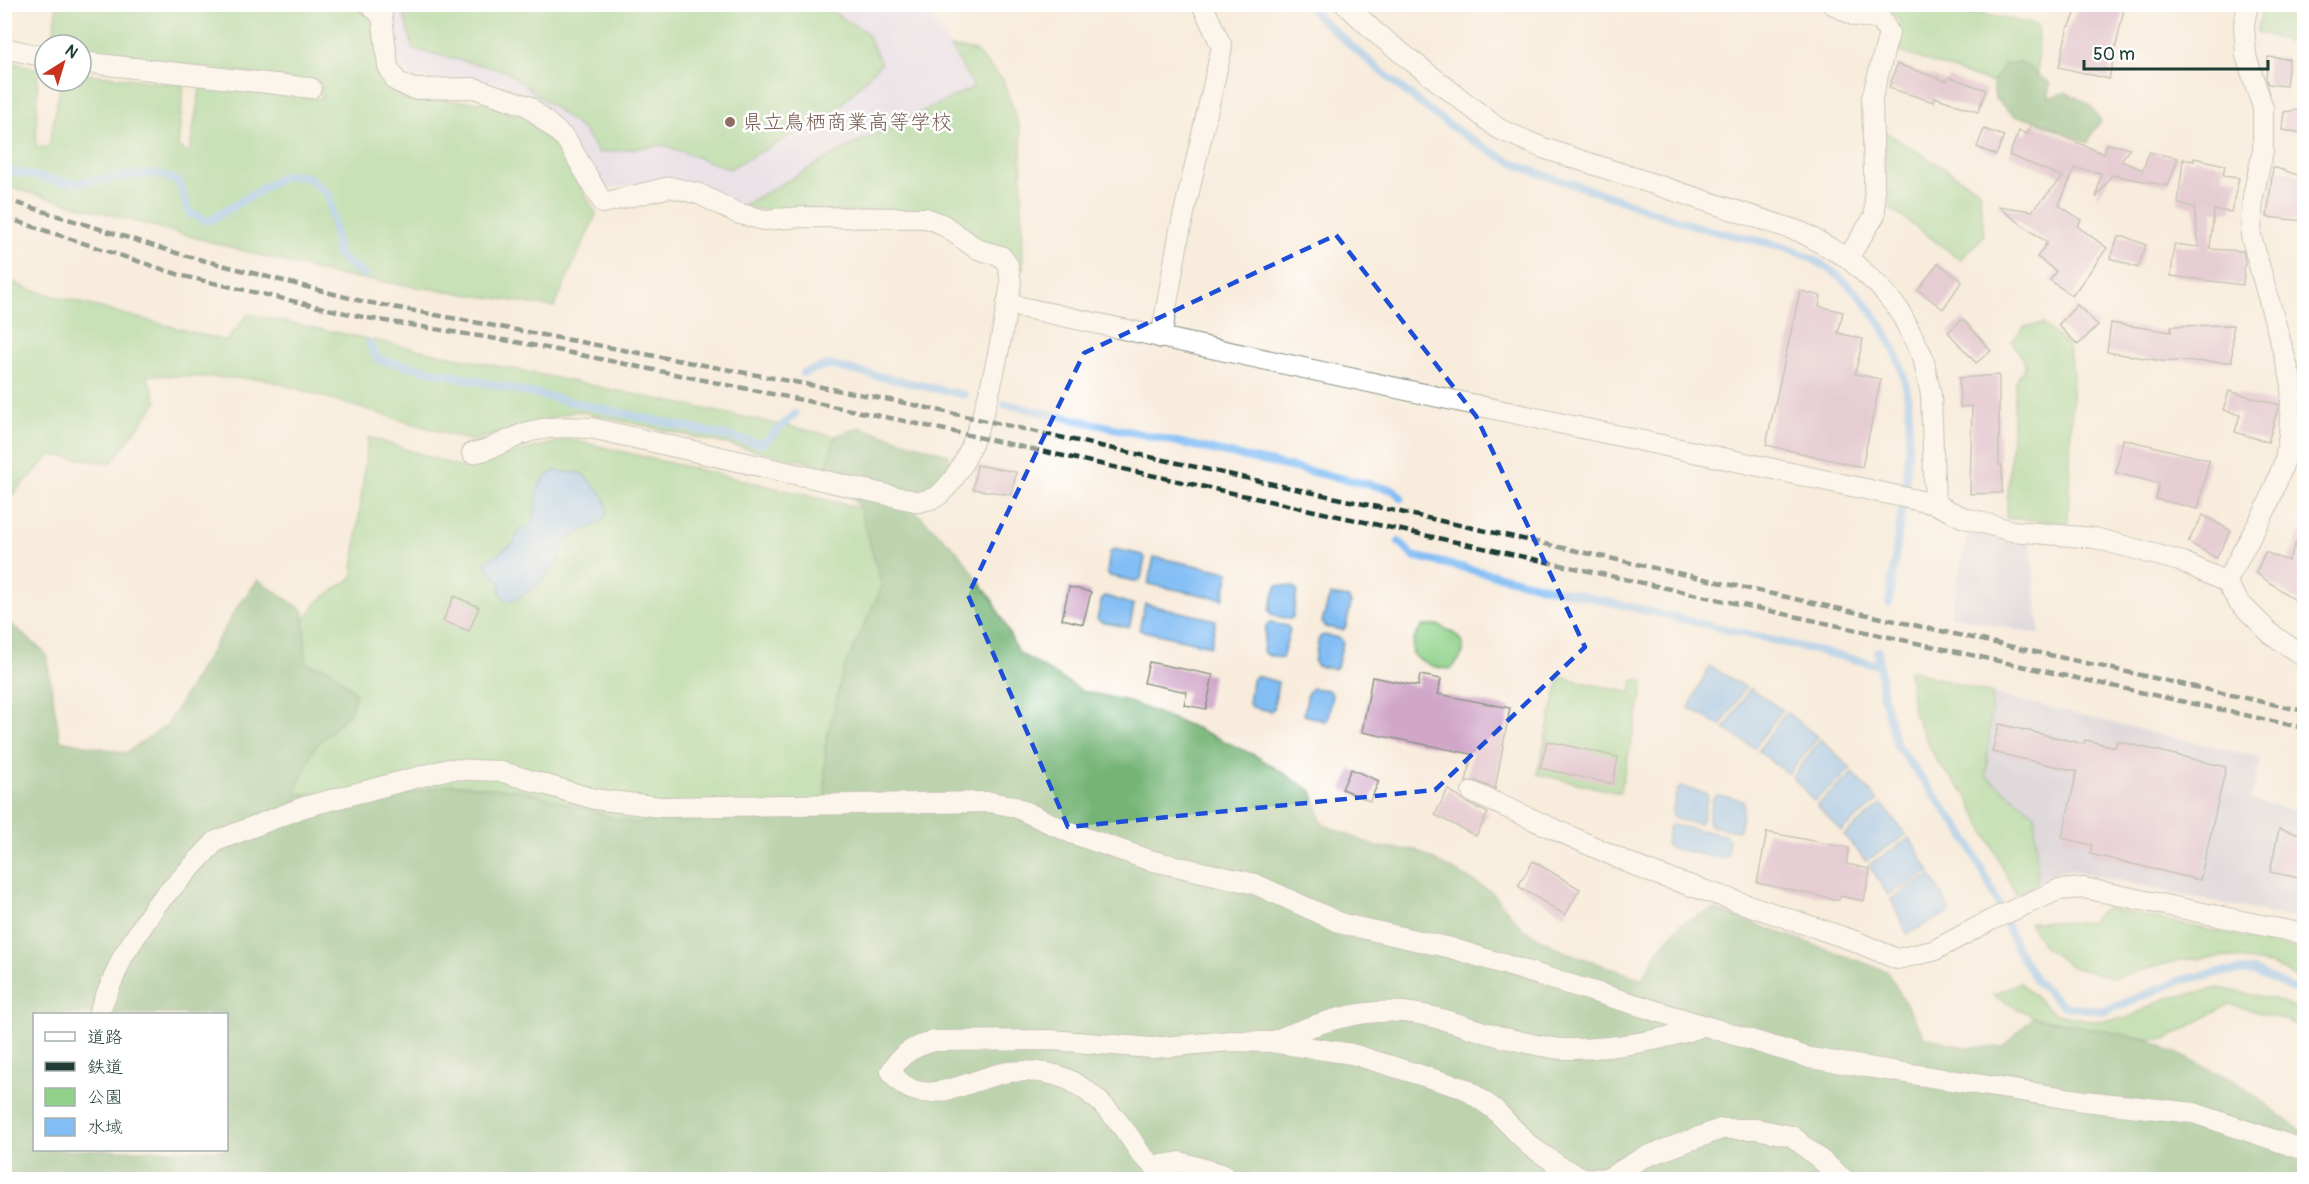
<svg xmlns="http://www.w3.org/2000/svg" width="2309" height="1184" font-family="Pangolin,'Klee One',sans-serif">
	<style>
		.built { fill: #dcd6f6 }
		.industrial { fill: #c2c2dc }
		.green { fill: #90d28a; stroke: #58885f; stroke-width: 1.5 }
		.forest { fill: #74b476; stroke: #4a7855; stroke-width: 1.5; fill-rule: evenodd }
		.water { fill: #82bdf4; stroke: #507d94; stroke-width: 1.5 }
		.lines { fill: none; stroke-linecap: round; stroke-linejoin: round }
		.stream { stroke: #82bdf4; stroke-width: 8 }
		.building { fill: #d1a7c9 }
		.minor-casing { stroke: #8c9488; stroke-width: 22 }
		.minor { stroke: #fff; stroke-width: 20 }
		.rail { stroke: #1f3d34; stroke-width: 4.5; stroke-dasharray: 9 4.5; stroke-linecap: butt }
		.marked { fill: none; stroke: #1d4ed8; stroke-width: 4.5; stroke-dasharray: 12 8; stroke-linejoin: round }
		.education-dot { fill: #8d6e63; stroke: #fff; stroke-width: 2 }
		.labels { text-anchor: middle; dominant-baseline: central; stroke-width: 5; stroke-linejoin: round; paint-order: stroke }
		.education-label { font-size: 21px; fill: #785e54; stroke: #fff; text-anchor: start }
	</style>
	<rect width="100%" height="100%" fill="#fff"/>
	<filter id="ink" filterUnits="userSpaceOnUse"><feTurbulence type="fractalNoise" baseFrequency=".0167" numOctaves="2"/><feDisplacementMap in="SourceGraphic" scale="12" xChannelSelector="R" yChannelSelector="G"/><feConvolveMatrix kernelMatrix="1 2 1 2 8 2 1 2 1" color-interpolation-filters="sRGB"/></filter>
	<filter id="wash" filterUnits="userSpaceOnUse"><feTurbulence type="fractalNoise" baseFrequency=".008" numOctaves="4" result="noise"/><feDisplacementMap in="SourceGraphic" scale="24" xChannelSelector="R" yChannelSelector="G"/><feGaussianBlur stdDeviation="1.35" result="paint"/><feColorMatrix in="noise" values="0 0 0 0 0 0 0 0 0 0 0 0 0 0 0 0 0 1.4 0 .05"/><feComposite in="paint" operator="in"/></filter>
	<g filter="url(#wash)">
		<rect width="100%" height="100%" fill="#f8ecdc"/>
		<polygon class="built" points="381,5 924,5 974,87 846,148 742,206 672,180 608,189 600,184 540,105 500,82 408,78 397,63"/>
		<g class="industrial">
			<polygon points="1970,527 2030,543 2040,635 1950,615"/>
			<polygon points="1992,694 2261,758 2251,800 2304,813 2304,921 2066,869 2037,883 2035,814 1986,776"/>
		</g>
		<g class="green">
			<polygon points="145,4 356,5 375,20 383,81 406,99 482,102 523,117 561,151 596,214 554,307 329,274 5,186 4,60 38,69 36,147 49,147 61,81 81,81 81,73 184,85 178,146 189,154 201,82 322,99 320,84 81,50 81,45 52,45 57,5 116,5 138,13"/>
			<polygon points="405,4 820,5 866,32 881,63 834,112 729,169 664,145 599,153 583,130 506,71 413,49 402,8"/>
			<polygon points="1846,5 1948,5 1949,8 2038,25 2038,74 2020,62 2003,65 1993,83 1897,51 1899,19 1848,8"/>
			<polygon points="2263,5 2304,5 2304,32 2301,46 2257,32"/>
			<polygon points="950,47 975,51 1003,80 1021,132 1023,269 1007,253 983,244 932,212 769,211 742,206 846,148 974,87"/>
			<polygon points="1882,130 1979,190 1984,235 1961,260 1890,208"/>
			<polygon points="5,278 28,289 226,341 248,314 835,436 827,466 577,411 471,441 264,379 147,375 157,402 111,463 51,455 5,502"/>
			<polygon points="2043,324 2067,345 2073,370 2068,523 2006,518 2016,380 2026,365 2012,341 2025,326"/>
			<polygon points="368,437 460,467 569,439 860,508 911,530 901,848 292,875 256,690 318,601 352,578"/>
			<path d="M1437,625C1461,634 1475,648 1450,669C1435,668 1425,664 1413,655C1411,642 1415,636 1423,626Z"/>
			<polygon points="1909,670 1992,694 1986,776 2035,814 2037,883 2016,895 1967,796 1937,762 1913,712"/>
			<polygon points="1560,677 1631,693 1633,679 1645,681 1620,793 1537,774"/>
			<polygon points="2106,908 2304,950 2304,981 2270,964 2225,957 2180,960 2114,978 2072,967 2044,947 2029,922 2089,922"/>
			<polygon points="2020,983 2053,1013 2093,1021 2128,1018 2164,999 2219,988 2282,1001 2304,1014 2304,1029 2289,1021 2229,1004 2167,1039 2146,1039 2034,1017 1992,995"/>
		</g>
		<g class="forest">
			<polygon points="2020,62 2050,83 2049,98 2066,92 2089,104 2101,121 2093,131 2088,143 2031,119 2015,116 1995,99 1993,83 2003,65"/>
			<path d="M859,427L948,454L950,468L934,485L920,490L916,512L958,552L994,602L1018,652L1082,691L1124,700L1196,728L1256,756L1312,791L1322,824L1377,847L1416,850L1491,891L1524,930L1563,951L1642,979L1658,951L1681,923L1714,909L1887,971L1925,1037L1964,1047H2002L2034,1017L2146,1039L2235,1081L2304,1133V1179H5L4,618L46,654L60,740L125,753L167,725L238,606L258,580L304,611L306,664L328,668L356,693L350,713L314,748L295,793L381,800L452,784L524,791L632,823L825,813V746L843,671L882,587L860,508L827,466L835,436ZM34,1014H226V1150H34Z"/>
		</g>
		<g class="water">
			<path d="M554,471L581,473C590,482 609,496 607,511C604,528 576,529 567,541C561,548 560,559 555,566C545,579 522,600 506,601L500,592V583L484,563L514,543L519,529L530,526C542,503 528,486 554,471Z"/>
			<polygon points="1114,549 1143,555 1145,558 1141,579 1138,582 1110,576 1107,573 1110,552"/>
			<polygon points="1154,557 1229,572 1223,599 1148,584"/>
			<polygon points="1277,585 1294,587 1297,591 1293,617 1290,619 1272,615 1269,610"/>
			<polygon points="1330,595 1348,598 1351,603 1346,627 1343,630 1325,627 1322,622"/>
			<polygon points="1105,596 1134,605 1130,625 1127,627 1101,622 1097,619 1102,599"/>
			<polygon points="1145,604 1216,620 1211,646 1139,630"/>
			<polygon points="1270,623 1287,626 1290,630 1282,658 1265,654 1263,651 1266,626"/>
			<polygon points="1323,635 1340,638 1343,642 1337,667 1334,669 1317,666 1314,662 1319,638"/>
			<polygon points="1709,666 1745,687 1721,726 1689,708"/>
			<polygon points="1256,676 1278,682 1274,708 1270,711 1252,707 1249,704 1252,680"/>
			<polygon points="1312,688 1328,690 1332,694 1328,719 1324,721 1304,715 1308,692"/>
			<polygon points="1750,688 1782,710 1754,748 1725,729"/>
			<polygon points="1786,712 1818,737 1788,774 1758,751"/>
			<polygon points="1821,739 1851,769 1814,801 1792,777"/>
			<polygon points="1853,773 1878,801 1841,831 1817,805"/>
			<polygon points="1681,787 1705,793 1708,796 1702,821 1699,824 1675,819 1672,815 1677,790"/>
			<polygon points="1717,795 1740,799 1744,803 1740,828 1737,831 1711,826 1708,822 1713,798"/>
			<polygon points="1882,804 1906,835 1866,861 1844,835"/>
			<polygon points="1672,825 1725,835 1729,839 1727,856 1723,859 1670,848 1666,844 1669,828"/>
			<polygon points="1910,838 1930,872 1888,895 1869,865"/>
			<polygon points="1931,875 1951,912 1907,934 1891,899"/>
		</g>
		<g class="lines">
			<g class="stream">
				<path d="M1308,4L1318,17C1381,70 1442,130 1518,165C1542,176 1569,182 1594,191C1631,203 1668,218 1706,229C1739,238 1774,241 1806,256C1864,283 1908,351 1909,415C1910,478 1896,541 1889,603"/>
				<polyline points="4,170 70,183 157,173 179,182 189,213 209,221 285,175 308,177 329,195 338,256 364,275"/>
				<polyline points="369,343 377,359 762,444 795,414"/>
				<polyline points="803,373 828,365 964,395"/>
				<polyline points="1005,404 1394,490 1401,498"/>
				<polyline points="1399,542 1413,556 1878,665"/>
				<polyline points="1878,651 1883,697 1897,746 1964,834 1993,892 2018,951 2037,982 2064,1006 2105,1011 2181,980 2224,972 2254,971 2304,994"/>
			</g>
		</g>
		<g id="blocks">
			<g class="building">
				<polygon points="2079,4 2125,4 2109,79 2059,67 2068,26 2070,26"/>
				<polygon points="2268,57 2289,59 2286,86 2268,84 2266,78"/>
				<polygon points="1897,64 1947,81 1949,77 1986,90 1978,112 1935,97 1934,102 1889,88"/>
				<polygon points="2304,109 2304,133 2282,130 2284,112"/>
				<polygon points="2032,123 2104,154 2107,144 2130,148 2121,161 2143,170 2149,152 2178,158 2168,186 2112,175 2096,198 2101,173 2075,168 2059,205 2081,220 2077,226 2107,248 2072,296 2050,280 2056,271 2037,257 2047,243 1997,206 2032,211 2063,177 2009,155 2019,131 2027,134"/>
				<polygon points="1984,129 2004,136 1996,155 1977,147"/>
				<polygon points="2194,158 2225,165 2223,176 2239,178 2231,212 2214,210 2210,249 2243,251 2245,261 2243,285 2171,276 2174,244 2199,247 2194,207 2178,204 2183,159 2194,161"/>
				<polygon points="2273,167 2304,177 2304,221 2267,217"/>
				<polygon points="2118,237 2126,237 2146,245 2138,268 2110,258"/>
				<polygon points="1938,263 1962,281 1943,309 1918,290"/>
				<polygon points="1800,291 1821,296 1819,306 1843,312 1838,333 1863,339 1855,374 1881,379 1862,467 1766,445"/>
				<polygon points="2077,305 2098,325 2078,345 2058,325"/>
				<polygon points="1963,319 1991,351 1976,363 1948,332"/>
				<polygon points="2111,323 2171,332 2171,326 2233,325 2232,362 2162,361 2107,352"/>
				<polygon points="1999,375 1999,465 2002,465 2002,493 1970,494 1972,406 1960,407 1959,378"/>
				<polygon points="2229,391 2279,405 2268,442 2235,432 2240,415 2223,410"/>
				<polygon points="2123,439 2209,460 2198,509 2156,499 2159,483 2116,473"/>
				<polygon points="977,465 1016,472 1012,495 973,489"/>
				<polygon points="2203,515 2231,531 2216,558 2188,542"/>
				<polygon points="2304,524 2304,606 2256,573 2265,552 2288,561"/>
				<polygon points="1069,587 1091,592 1083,624 1062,619"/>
				<polygon points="454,596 479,607 469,631 443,621"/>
				<polygon points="1149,662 1213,675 1206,709 1184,705 1187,692 1144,683"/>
				<polygon points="1420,675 1441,679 1438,694 1510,708 1495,789 1476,781 1466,782 1472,754 1362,732 1372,677 1418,686"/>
				<polygon points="1999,724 2084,744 2085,740 2115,747 2117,741 2226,767 2200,880 2090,854 2092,845 2062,838 2077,771 1992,752"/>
				<polygon points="1547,741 1618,757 1613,784 1540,768"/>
				<polygon points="1351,769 1379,781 1370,801 1342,789"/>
				<polygon points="1448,789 1467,803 1488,813 1476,836 1435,815"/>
				<polygon points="2279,829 2304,835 2304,879 2270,872"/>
				<polygon points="1767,832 1849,848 1846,864 1870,869 1864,901 1840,896 1839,900 1757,883"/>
				<polygon points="1533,861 1580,889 1565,915 1518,886"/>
			</g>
		</g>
	</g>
	<g filter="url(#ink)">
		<use href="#blocks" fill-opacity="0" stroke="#8c9488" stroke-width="1.5"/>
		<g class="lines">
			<defs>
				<g id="minor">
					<path d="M369,4L382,16L388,66L396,81L413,89L474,88L528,106L566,139L603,203L670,187L699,194L737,213L764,220L802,217L926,218L942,224L977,249L1001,256L1008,265L1011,283C1001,341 984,455 940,494C936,499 925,500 919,502L591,428C569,427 546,426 525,433C507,440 492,450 472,453"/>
					<polyline points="1345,4 1376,33 1499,129 1543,148 1801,232 1848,258 1879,286 1899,310 1923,357 1931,395 1935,504"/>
					<polyline points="1832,4 1855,16 1881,19 1889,33 1872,98 1875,215 1848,258"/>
					<polyline points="4,48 45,57"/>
					<polyline points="81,62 311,88"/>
					<polyline points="1007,304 1935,504 1962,517 2012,531 2095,538 2183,562 2226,582 2238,601 2270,633 2304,657"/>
					<polyline points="1161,338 1179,235 1222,47 1202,4"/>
					<polyline points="2226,582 2267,507 2285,460 2289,435 2292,383 2251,236 2253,196 2263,151 2263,108 2246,56 2244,24 2248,4"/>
					<polyline points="1472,792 1647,871 1852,940 1897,959 1933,951 1991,920 2058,890 2084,888 2304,934"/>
					<polyline points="98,1014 123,956 156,905 216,841 304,807 449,769 499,771 594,799 661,807 991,802 1015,807 1071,833 1149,860 1255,884 1343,924 1451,948 1810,1058 2084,1101 2194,1113 2304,1150"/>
					<path d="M1271,1042C1312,1025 1358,1008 1403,1012C1439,1015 1475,1031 1510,1039C1527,1043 1546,1048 1564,1049C1605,1050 1664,1041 1703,1026"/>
					<path d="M1230,1180L1222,1174L1180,1162L1155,1166C1138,1154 1140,1152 1129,1136C1109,1108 1081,1078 1046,1073C1035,1071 1020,1071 1009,1072C971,1077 919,1116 891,1071C902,1052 914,1047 934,1041L1050,1040L1152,1048L1231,1041L1271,1042L1352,1054L1466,1089L1494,1109L1530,1146L1561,1167L1583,1178L1607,1179L1642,1158L1721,1129H1756L1792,1136L1845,1180"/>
				</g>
			</defs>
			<use href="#minor" class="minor-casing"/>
			<use href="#minor" class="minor"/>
			<g class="rail">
				<polyline points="4,199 183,255 361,301 896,401 2304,711"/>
				<polyline points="4,217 183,276 367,318 522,343 895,419 2304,728"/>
			</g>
		</g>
	</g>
	<path d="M0 0H2309V1184H0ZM1336,235L1476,416L1585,647L1435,790L1068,827L968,595L1084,353Z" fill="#f8ecdc" fill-opacity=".55" fill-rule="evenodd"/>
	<path class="marked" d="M1336,235L1476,416L1585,647L1435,790L1068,827L968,595L1084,353Z"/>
	<circle class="education-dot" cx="730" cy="122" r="6"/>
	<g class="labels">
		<g class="education-label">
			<text x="742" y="122">県立鳥栖商業高等学校</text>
		</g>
	</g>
	<rect width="2309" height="1184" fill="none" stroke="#fff" stroke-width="24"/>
	<rect x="33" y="1013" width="195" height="138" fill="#ffffff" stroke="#a5b1ae" stroke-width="1.5"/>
	<rect x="45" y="1032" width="30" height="9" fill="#ffffff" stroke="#a5b1ae" stroke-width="1.5"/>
	<text x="87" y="1043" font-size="18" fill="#1f3d34">道路</text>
	<rect x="45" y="1062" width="30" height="9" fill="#1f3d34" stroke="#a5b1ae" stroke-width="1.5"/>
	<text x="87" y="1073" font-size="18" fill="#1f3d34">鉄道</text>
	<rect x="45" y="1088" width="30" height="18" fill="#90d28a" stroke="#a5b1ae" stroke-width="1.5"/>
	<text x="87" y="1103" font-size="18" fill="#1f3d34">公園</text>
	<rect x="45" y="1118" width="30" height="18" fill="#82bdf4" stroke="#a5b1ae" stroke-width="1.5"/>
	<text x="87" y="1133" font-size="18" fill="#1f3d34">水域</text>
	<g transform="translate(63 63) rotate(37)"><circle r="28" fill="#ffffff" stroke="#a5b1ae" stroke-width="1.5"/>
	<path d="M0-4.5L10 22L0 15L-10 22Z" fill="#c8321e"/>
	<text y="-9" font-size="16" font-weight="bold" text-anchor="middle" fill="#1f3d34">N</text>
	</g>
	<path d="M2084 60v9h184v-9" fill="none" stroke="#1f3d34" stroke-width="3"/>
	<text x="2093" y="60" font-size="18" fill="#1f3d34" stroke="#ffffff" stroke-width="4.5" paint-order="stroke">50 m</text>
</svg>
